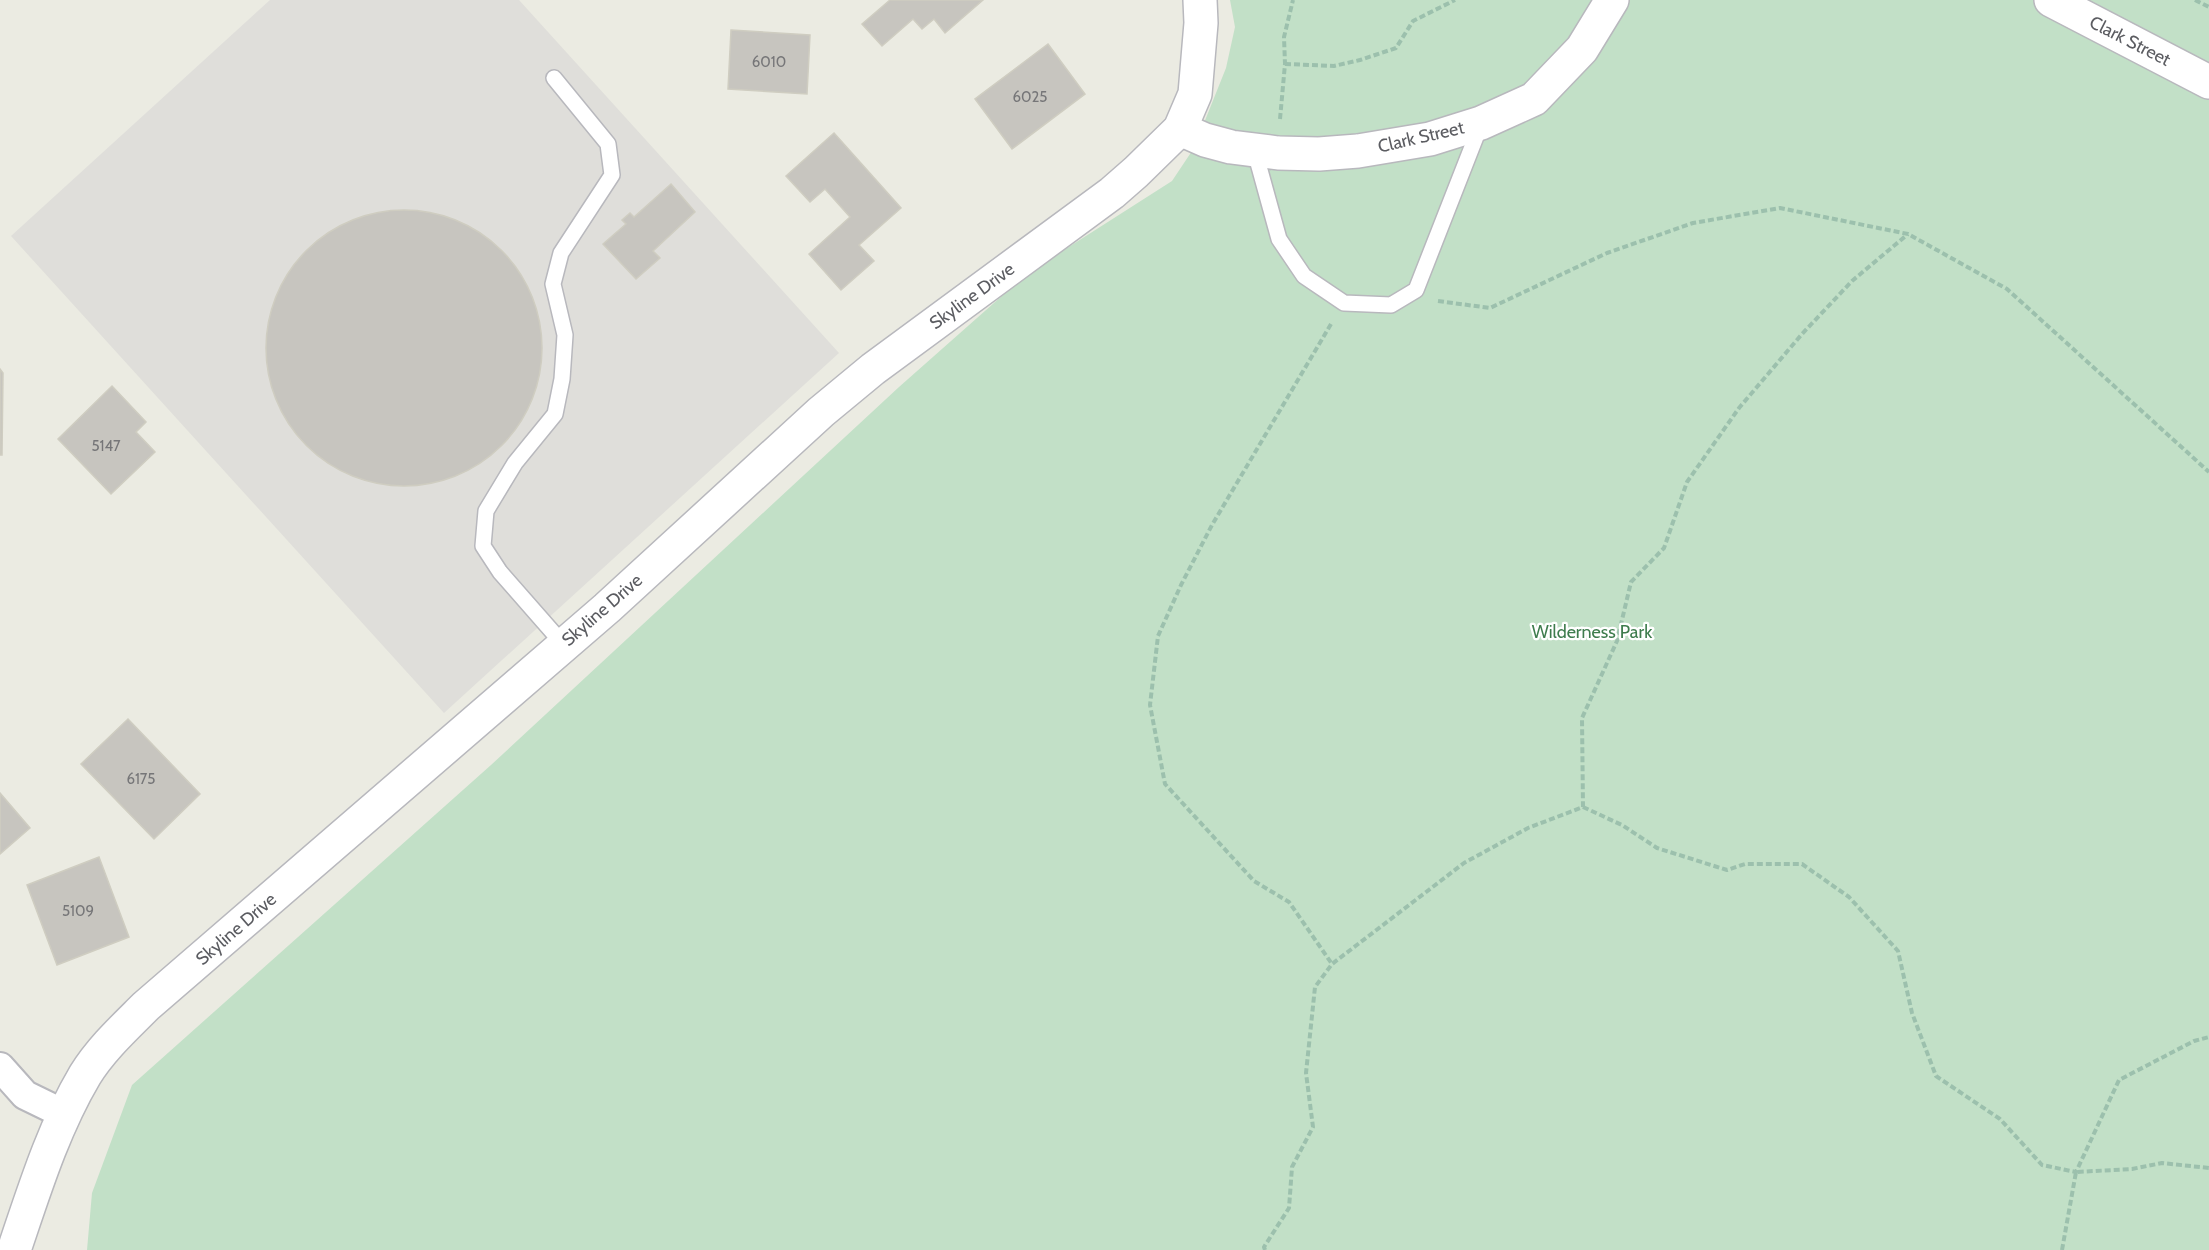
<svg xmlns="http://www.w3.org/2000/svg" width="2209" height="1250" font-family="Cabin,sans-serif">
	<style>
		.industrial { fill: #dfdeda }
		.green { fill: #c2e0c7 }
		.building { fill: #c7c5bf; stroke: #cfcdc1; stroke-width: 1.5 }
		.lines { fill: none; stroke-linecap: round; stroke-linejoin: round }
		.service-casing { stroke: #b8b8bd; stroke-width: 18 }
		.minor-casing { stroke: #b8b8bd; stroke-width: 32 }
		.tertiary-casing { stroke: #b8b8bd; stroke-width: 36 }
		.path { stroke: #9cc0ad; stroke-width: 4; stroke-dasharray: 6 3; stroke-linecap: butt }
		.service { stroke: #fff; stroke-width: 15 }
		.minor { stroke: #fff; stroke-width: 28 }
		.tertiary { stroke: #fff; stroke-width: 33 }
		.labels { text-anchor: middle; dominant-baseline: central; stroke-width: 4.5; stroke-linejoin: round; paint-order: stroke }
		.number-label { font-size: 15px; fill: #767678 }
		.street-label { font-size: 18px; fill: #5b5c61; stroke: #fff }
		.park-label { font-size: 18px; fill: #3e7c4d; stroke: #fff }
	</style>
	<rect width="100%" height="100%" fill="#ebebe2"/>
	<polygon class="industrial" points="270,0 519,0 839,353 444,713 11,236"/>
	<polygon class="green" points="1230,0 2209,0 2209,1250 87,1250 92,1193 132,1085 491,765 899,387 1028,273 1172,181 1194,148 1226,68 1235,27"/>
	<g class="building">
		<polygon points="890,0 983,0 945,33 934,19 922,29 913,19 882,46 862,24"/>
		<polygon points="731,30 810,35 807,94 728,89"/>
		<polygon points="1048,44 1085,94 1012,149 975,99"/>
		<polygon points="834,133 901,208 859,245 874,261 841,290 809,254 850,217 825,189 810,202 786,176"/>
		<polygon points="671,184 695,212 653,251 660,258 636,279 603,244 626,224 622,220 630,213 634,217"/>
		<circle cx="404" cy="348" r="138"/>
		<polygon points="0,369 3,373 2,455 0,455"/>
		<polygon points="112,386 146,422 136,432 155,452 111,494 58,439"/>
		<polygon points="128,719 200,794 154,839 81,764"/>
		<polygon points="0,793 30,828 0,854"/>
		<polygon points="99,857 129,937 57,965 27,885"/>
	</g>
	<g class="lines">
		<defs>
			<g id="service">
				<polyline points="554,78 608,144 612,175 561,253 553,284 565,335 562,379 555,414 515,463 486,511 483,546 500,572 564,645"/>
				<polyline points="1255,152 1279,239 1304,276 1344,303 1391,305 1416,290 1481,124"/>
			</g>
			<polyline id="minor" points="0,1067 25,1095 64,1114"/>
			<g id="tertiary">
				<polyline points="2051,0 2209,82"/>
				<polyline points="1180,129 1205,140 1231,147 1278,153 1319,154 1358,151 1430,139 1481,123 1534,99 1582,49 1612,0"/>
				<path d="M14,1250C34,1191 53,1129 85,1075C101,1049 124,1028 146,1006L607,608L821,412L873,369L1112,193L1136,172L1180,129L1195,94L1201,23L1200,0"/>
			</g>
		</defs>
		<use href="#service" class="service-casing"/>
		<use href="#minor" class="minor-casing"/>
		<use href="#tertiary" class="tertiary-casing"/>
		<g class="path">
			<polyline points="2195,0 2209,7"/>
			<polyline points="1285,64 1334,66 1360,60 1396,48 1413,21 1455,0"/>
			<polyline points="1280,119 1285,64 1284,37 1293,0"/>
			<polyline points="1438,301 1490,308 1607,253 1693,223 1780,208 1908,234 2007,289 2209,472"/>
			<polyline points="1331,324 1212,525 1181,585 1158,636 1150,705 1165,784 1254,881 1289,902 1332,964"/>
			<polyline points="1583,807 1622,825 1657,848 1727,870 1745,864 1802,864 1849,897 1898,951 1912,1013 1936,1076 2000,1119 2042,1165 2076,1172 2119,1080 2194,1041 2209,1037"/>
			<polyline points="1265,1250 1264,1247 1289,1208 1292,1167 1313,1127 1306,1073 1315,987 1332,964 1464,863 1528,828 1583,807 1582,718 1617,641 1631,582 1664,548 1687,482 1739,408 1802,334 1852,281 1908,234"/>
			<polyline points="2062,1250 2076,1172 2132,1169 2162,1163 2209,1168"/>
		</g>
		<use href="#service" class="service"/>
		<use href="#minor" class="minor"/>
		<use href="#tertiary" class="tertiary"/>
	</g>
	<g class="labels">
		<g class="number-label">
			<text x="769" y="62">6010</text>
			<text x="1030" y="97">6025</text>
			<text x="106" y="446">5147</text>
			<text x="141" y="779">6175</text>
			<text x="78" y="911">5109</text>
		</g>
		<g class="street-label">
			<text transform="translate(2130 41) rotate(27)">Clark Street</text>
			<text transform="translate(1421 137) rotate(-13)">Clark Street</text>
			<text transform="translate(972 296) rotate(-36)">Skyline Drive</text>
			<text transform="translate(602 610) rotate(-41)">Skyline Drive</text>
			<text transform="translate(236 929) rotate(-41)">Skyline Drive</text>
		</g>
		<g class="park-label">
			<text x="1592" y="632">Wilderness Park</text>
		</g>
	</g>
</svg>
